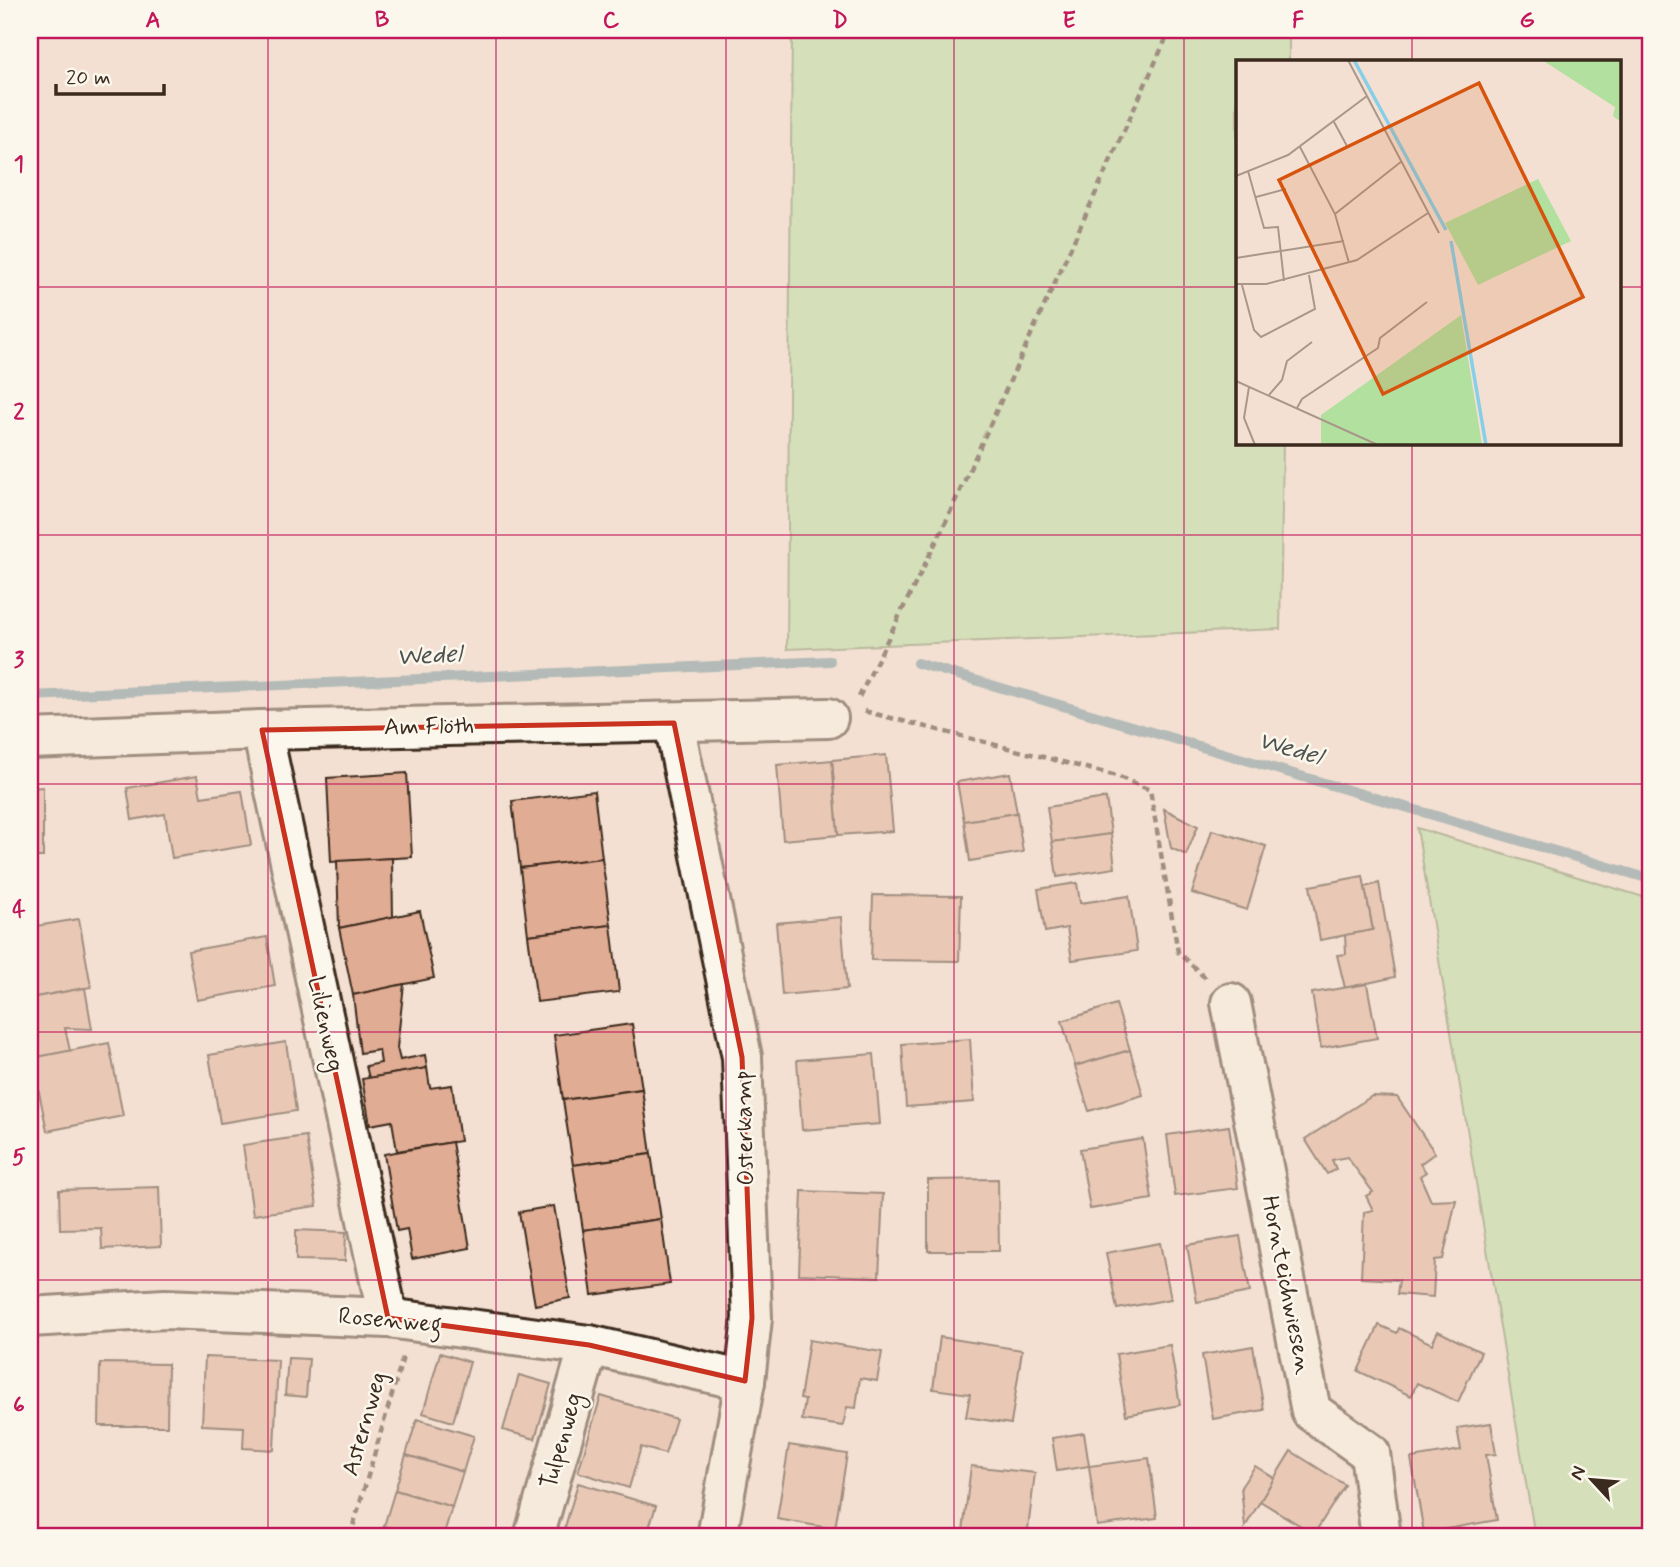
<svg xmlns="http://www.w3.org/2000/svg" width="1680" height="1567" font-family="Mynerve,sans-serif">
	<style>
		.green { fill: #b1e09f; stroke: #76855e; stroke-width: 2 }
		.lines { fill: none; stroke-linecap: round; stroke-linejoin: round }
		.stream { stroke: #698d97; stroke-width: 10 }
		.building { fill: #e0ac94; stroke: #3b2a1e; stroke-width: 2 }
		.minor-casing { stroke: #3b2a1e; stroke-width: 44 }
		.path { stroke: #3b2a1e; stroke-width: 4.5; stroke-dasharray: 7 5; stroke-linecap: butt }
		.minor { stroke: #fbf7ec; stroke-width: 38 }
		.marked { fill: none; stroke: #c8321e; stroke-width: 5; stroke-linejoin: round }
		.grid { fill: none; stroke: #c2185b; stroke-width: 2; stroke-opacity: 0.55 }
		.labels { text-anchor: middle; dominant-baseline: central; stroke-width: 5; stroke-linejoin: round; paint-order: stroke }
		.street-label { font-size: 24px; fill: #3b2a1e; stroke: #fbf7ec }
		.water-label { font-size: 26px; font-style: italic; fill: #4e5350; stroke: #fbf7ec }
		.inset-river { fill: none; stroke: #87cfe8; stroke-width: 3.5 }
		.inset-road { fill: none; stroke: #a9978a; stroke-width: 2 }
		.view { fill: #d7540e; fill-opacity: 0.15; stroke: #d7540e; stroke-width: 3.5 }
		.inset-edge { fill: none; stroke: #3b2a1e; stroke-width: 3.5 }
		.neatline { fill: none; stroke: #c2185b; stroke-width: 2.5 }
		.grid-label { font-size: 23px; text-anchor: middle; font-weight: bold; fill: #c2185b }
	</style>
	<rect width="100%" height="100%" fill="#f3e0d2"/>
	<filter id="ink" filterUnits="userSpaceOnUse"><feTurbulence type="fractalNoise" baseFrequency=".0143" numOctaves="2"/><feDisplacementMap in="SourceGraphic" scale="14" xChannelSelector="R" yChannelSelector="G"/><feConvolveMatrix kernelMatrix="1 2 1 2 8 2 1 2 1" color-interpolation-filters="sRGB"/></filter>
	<g filter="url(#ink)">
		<g class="green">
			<polygon points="792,30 1289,30 1289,61 1237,61 1237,443 1283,443 1280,629 787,649"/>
			<polygon points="1417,828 1650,899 1650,1537 1535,1537"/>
		</g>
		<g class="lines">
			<g class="stream">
				<polyline points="917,663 1650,879"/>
				<polyline points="30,696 830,661"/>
			</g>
		</g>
		<g class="building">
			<polygon points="886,755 893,831 838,835 832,760"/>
			<polygon points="832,760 838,835 783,840 777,765"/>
			<polygon points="407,773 412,857 331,862 327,778"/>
			<polygon points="1010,773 1017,813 964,821 957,782"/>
			<polygon points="197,776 201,797 242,791 251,845 172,858 165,814 132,820 127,788"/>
			<polygon points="43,787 43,857 30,857 30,788"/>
			<polygon points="594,791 602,858 520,868 512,801"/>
			<polygon points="1106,798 1111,834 1052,842 1047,807"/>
			<polygon points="1164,809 1198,826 1186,855 1171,848"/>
			<polygon points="1017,813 1023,852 970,861 964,821"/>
			<polygon points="1212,830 1266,846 1247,910 1192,893"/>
			<polygon points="1111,834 1115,868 1057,877 1052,842"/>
			<polygon points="392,858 393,917 339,928 337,861"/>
			<polygon points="602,858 611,925 528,935 520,868"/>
			<polygon points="1363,876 1373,930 1320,940 1310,886"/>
			<polygon points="1077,883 1080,903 1129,896 1137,951 1072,960 1067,928 1045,932 1038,889"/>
			<polygon points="1379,883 1395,977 1345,988 1337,955 1346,954 1345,935 1373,930 1365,887"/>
			<polygon points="873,895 961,896 959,961 871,960"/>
			<polygon points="420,911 434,978 353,995 339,928"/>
			<polygon points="841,917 847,989 782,995 776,923"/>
			<polygon points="79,919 91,987 30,998 30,927"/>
			<polygon points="611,925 619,992 537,1002 528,935"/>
			<polygon points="267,937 275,986 197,1000 188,951"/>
			<polygon points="404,984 397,1048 400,1060 425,1055 427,1068 369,1078 366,1066 381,1063 379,1050 360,1053 353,995"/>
			<polygon points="1367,984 1377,1038 1321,1048 1312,993"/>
			<polygon points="85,988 92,1029 65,1028 70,1051 32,1058 35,1071 30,1072 30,998"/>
			<polygon points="1116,1004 1130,1050 1075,1066 1062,1021"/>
			<polygon points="632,1024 642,1089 563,1100 554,1035"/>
			<polygon points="970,1039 974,1102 906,1107 902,1044"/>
			<polygon points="286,1042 296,1111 220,1123 209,1055"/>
			<polygon points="109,1043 123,1116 47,1131 32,1058"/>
			<polygon points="1130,1050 1143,1095 1089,1111 1075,1066"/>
			<polygon points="874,1054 880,1124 802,1130 797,1060"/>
			<polygon points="427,1068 430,1088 452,1085 460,1141 397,1151 392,1121 370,1125 362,1079"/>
			<polygon points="642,1089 651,1154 573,1165 563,1100"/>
			<polygon points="1372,1096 1397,1097 1435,1153 1420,1164 1426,1172 1420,1176 1431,1201 1456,1200 1443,1259 1435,1260 1433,1297 1397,1294 1399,1280 1361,1278 1364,1212 1373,1210 1366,1196 1373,1192 1347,1157 1332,1160 1336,1169 1327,1174 1305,1139"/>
			<polygon points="1229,1126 1238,1188 1175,1196 1167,1135"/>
			<polygon points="306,1136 317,1206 253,1215 243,1145"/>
			<polygon points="1143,1139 1152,1199 1090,1209 1080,1149"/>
			<polygon points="452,1142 470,1248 412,1259 407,1229 397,1231 384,1154"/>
			<polygon points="651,1154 661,1219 583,1230 573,1165"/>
			<polygon points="998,1179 999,1251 928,1251 928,1180"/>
			<polygon points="159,1187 161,1246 102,1249 101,1228 60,1229 59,1190"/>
			<polygon points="802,1191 883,1194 879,1277 799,1274"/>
			<polygon points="554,1206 570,1298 535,1305 519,1212"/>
			<polygon points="661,1219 670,1284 592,1295 583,1230"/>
			<polygon points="296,1230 346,1232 345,1261 296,1260"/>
			<polygon points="1240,1236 1250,1292 1197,1302 1187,1245"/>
			<polygon points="1160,1243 1171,1299 1117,1309 1106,1253"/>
			<polygon points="1379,1325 1397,1333 1399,1328 1432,1344 1438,1331 1481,1352 1458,1402 1417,1383 1411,1396 1358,1371"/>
			<polygon points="940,1337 1022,1350 1011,1424 966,1417 970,1394 933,1389"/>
			<polygon points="809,1340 882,1352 877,1381 860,1378 856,1408 847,1407 843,1426 802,1420 805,1400 800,1399"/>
			<polygon points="1170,1345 1180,1405 1126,1415 1116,1354"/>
			<polygon points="1253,1346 1264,1410 1213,1419 1202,1355"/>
			<polygon points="440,1353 470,1362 453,1422 423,1413"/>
			<polygon points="205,1357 278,1360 274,1450 243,1448 244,1427 202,1425"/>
			<polygon points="288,1358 309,1359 306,1397 285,1395"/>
			<polygon points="100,1363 168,1364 167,1426 99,1426"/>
			<polygon points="519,1375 551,1384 535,1439 503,1430"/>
			<polygon points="601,1396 676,1419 665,1454 641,1447 629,1488 578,1472"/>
			<polygon points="417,1419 474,1436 463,1472 406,1455"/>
			<polygon points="1491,1423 1496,1454 1486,1455 1497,1520 1424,1533 1411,1458 1461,1450 1457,1428"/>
			<polygon points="1084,1433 1089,1466 1057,1471 1052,1438"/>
			<polygon points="789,1445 847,1454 835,1529 777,1519"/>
			<polygon points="1291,1451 1345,1485 1314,1534 1260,1501"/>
			<polygon points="406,1455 463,1472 452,1507 395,1490"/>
			<polygon points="1149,1458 1157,1518 1097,1526 1089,1466"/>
			<polygon points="971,1466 1035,1473 1027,1537 963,1532"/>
			<polygon points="1255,1466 1274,1478 1245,1527 1241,1487"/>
			<polygon points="578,1483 656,1506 646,1537 562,1537"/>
			<polygon points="395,1490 452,1507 443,1537 421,1537 384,1526"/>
			<polygon points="384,1526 421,1537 381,1537"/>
		</g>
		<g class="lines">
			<defs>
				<g id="minor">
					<polyline points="674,723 742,1057 752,1318 745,1381 717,1537"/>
					<polyline points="262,730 388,1318"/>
					<polyline points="30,739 262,730 828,718"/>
					<polyline points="1231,1003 1311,1411 1370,1453 1381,1537"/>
					<polyline points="30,1317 165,1309 388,1318 589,1345 745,1381"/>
					<polyline points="534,1537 589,1345"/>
				</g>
			</defs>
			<use href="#minor" class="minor-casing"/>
			<g class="path">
				<polyline points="859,697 942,530 1170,30"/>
				<polyline points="864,711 1117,776 1150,790 1178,952 1205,978"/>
				<polyline points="350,1537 403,1357"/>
			</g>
			<use href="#minor" class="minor"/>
		</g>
	</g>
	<path d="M0 0H1680V1567H0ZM674,723L742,1057L752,1318L745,1381L589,1345L388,1318L262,730Z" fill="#f3e0d2" fill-opacity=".55" fill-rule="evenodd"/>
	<path class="marked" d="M674,723L742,1057L752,1318L745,1381L589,1345L388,1318L262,730Z"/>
	<path class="grid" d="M268,30V1537M496,30V1537M726,30V1537M954,30V1537M1184,30V1537M1412,30V61M30,287H1237M1619,287H1650M1412,443V1537M30,535H1650M30,784H1650M30,1032H1650M30,1280H1650"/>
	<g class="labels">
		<g class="street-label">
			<text transform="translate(429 727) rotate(-1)">Am Flöth</text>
			<text transform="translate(325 1024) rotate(78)">Lilienweg</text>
			<text transform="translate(745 1128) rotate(-92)">Osterkamp</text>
			<text transform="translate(1286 1285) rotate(79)">Hornteichwiesen</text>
			<text transform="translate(390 1321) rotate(5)">Rosenweg</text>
			<text transform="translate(365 1424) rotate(-74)">Asternweg</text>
			<text transform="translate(562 1441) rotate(-74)">Tulpenweg</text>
		</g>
		<g class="water-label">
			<text transform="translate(429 656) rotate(-3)">Wedel</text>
			<text transform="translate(1290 749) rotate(16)">Wedel</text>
		</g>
	</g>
	<g transform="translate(1236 60)">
		<rect width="385" height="385" fill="#f3e0d2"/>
		<path d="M306,0H385V62L377,56L379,47ZM302,119L335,181L242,225L209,163ZM225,255L246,385H85V355Z" fill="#b1e09f"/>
		<path class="inset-river" d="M118,0L210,170M215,181L250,385"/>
		<path class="inset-road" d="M112,0L203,173M98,62L111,86M64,87L99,154L113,203M12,111L28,168L42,167L48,221M0,116L52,95L131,36M20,137L50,129M99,154L166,101M0,198L108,181M0,224H30L121,200L192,153M6,225L18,270L25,277L79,249L73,215M0,321L142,385M13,327L8,358L19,385M33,335L46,320L51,301L76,282M61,348L66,339L142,288L144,278L191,242"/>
		<path class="view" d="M243,23L347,237L147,334L43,120Z"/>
		<rect width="385" height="385" class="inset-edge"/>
	</g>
	<rect width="1680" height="1567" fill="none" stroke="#fbf7ec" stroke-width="77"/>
	<g transform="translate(1592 1480) rotate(296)" stroke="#fbf7ec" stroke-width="5" paint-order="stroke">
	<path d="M0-5L12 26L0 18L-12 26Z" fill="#3b2a1e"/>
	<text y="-10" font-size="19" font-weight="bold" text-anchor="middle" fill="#3b2a1e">N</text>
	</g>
	<path d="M56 84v10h108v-10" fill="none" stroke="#3b2a1e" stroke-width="3.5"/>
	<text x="66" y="84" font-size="21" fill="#3b2a1e" stroke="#fbf7ec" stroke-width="5" paint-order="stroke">20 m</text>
	<rect x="38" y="38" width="1604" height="1490" class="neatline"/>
	<g class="grid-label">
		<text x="153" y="27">A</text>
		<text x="382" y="27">B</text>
		<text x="611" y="27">C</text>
		<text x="840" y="27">D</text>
		<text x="1069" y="27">E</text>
		<text x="1298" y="27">F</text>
		<text x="1527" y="27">G</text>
		<text x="19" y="171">1</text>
		<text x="19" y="419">2</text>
		<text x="19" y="667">3</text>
		<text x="19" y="916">4</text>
		<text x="19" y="1164">5</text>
		<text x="19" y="1412">6</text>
	</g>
</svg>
